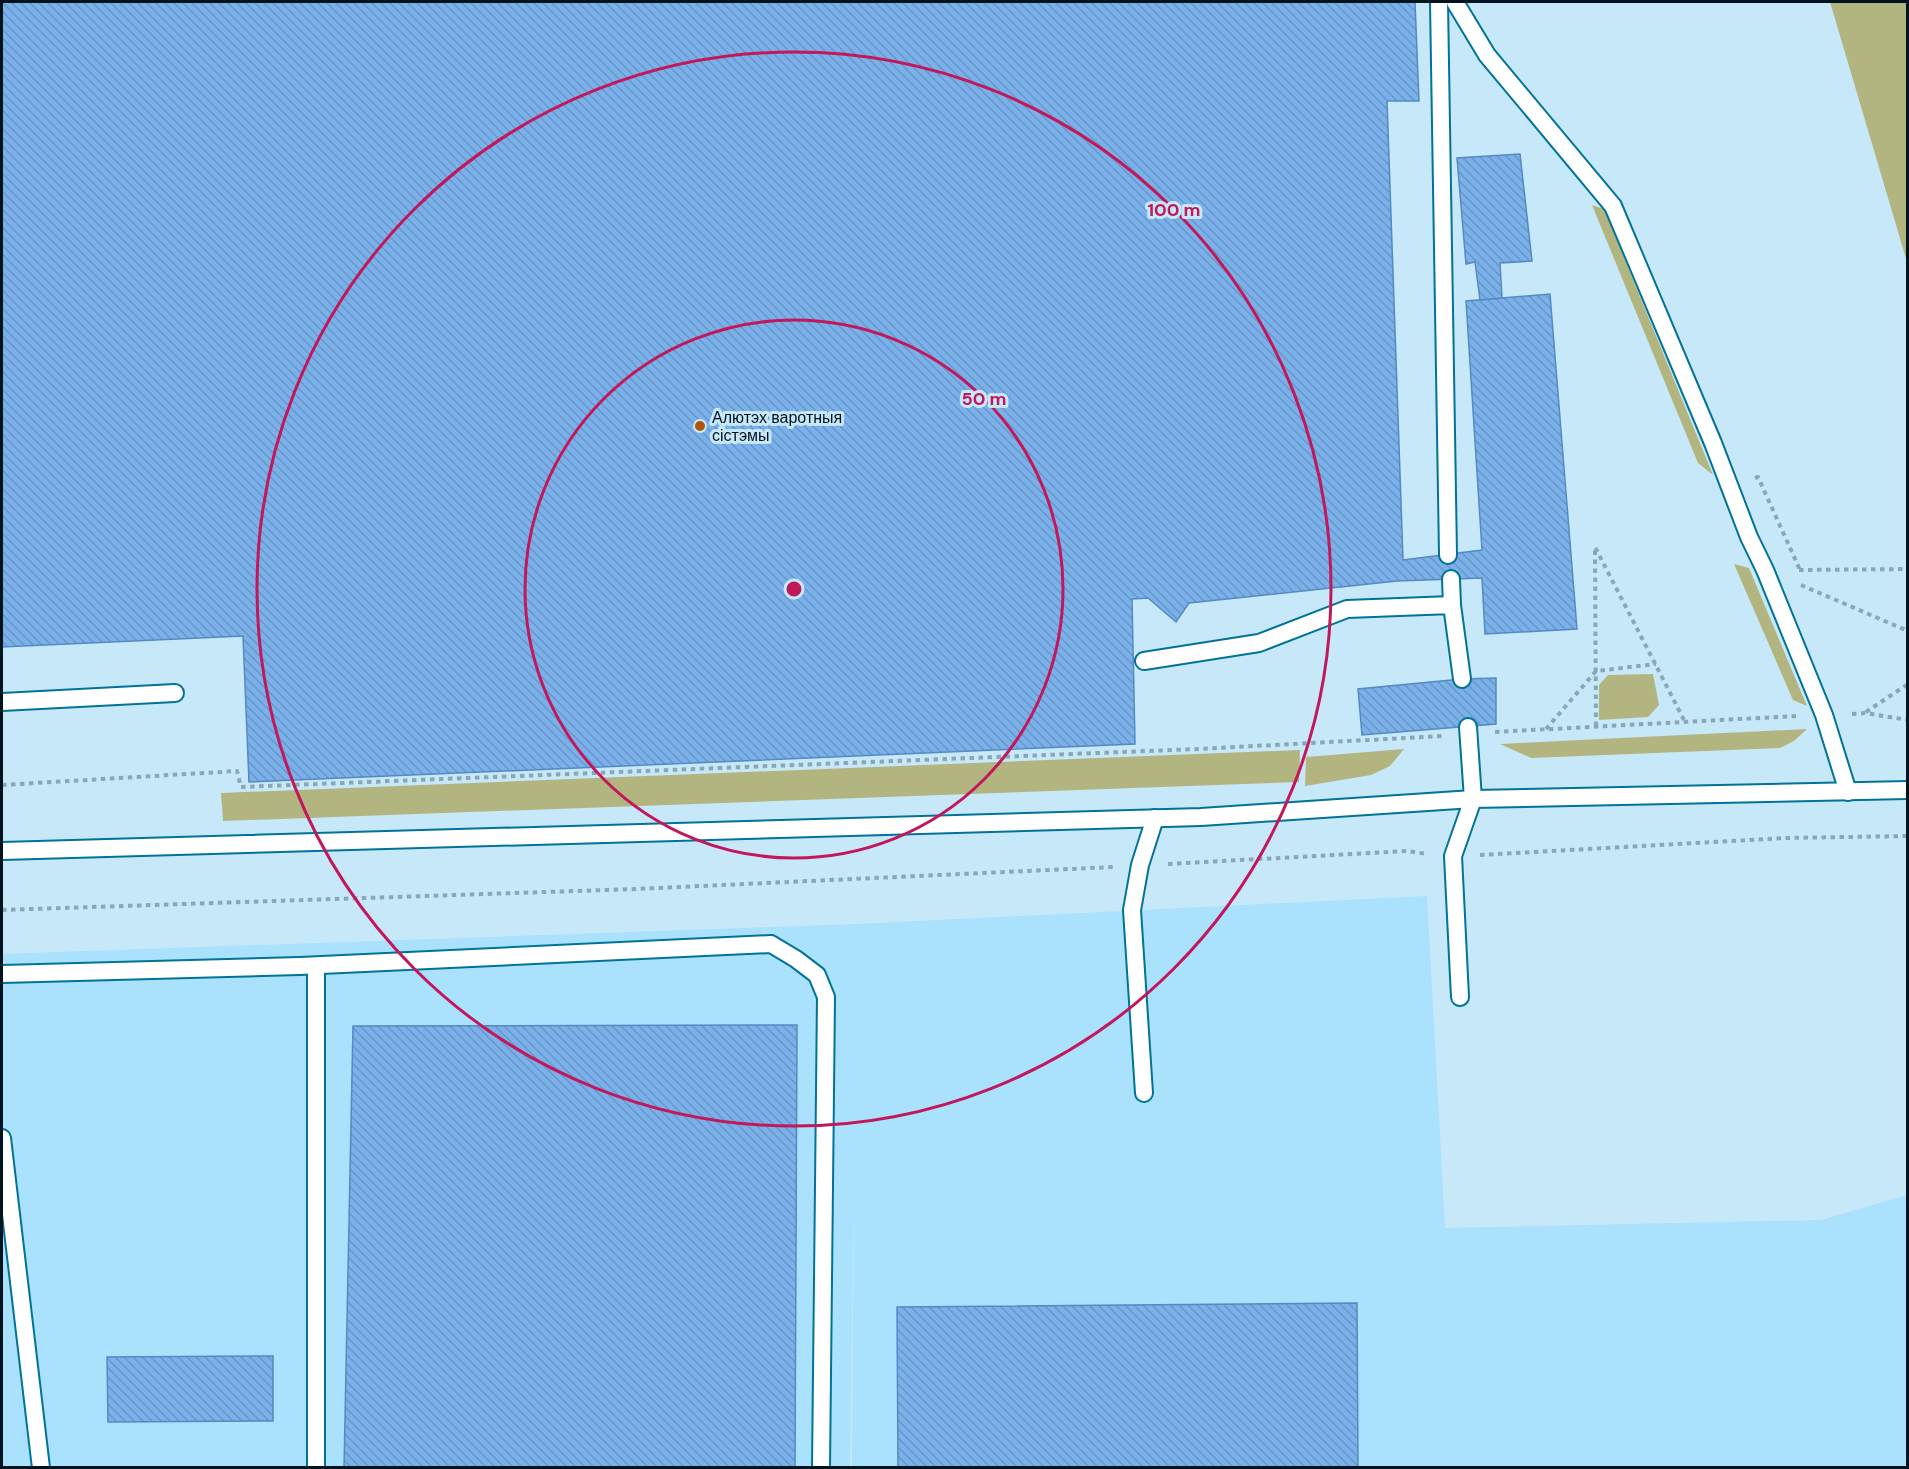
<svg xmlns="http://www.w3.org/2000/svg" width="1909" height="1469" font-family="'DM Sans',sans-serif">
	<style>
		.built { fill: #aae1fd }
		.green { fill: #b3b581 }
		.building { fill: url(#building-back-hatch); stroke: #528ac1; stroke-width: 1.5 }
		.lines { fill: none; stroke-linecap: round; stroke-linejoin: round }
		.lane-casing { stroke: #007398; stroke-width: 20 }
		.path { stroke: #8aa7b6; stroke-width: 4; stroke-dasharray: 4.5 4.5; stroke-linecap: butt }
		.lane { stroke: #fff; stroke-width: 16 }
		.ring { fill: none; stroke: #c2185b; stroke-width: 3 }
		.poi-dot { fill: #b25306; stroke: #c7e8f9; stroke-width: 2 }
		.labels { text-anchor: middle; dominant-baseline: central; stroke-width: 6; stroke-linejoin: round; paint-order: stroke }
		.poi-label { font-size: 16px; fill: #00131e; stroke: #c7e8f9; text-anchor: start }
		.centre { fill: #c2185b; stroke: #c7e8f9; stroke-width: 3 }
		.ring-label { font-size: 18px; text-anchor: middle; font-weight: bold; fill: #c2185b; stroke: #c7e8f9; stroke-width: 6; stroke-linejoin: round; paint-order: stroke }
	</style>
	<defs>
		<pattern id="building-back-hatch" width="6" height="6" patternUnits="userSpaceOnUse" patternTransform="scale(1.5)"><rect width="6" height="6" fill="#7ab1ea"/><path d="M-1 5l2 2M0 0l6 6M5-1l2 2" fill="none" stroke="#6897c8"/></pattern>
	</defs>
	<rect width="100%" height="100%" fill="#c7e8f9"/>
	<polygon class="built" points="1427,896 1445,1228 1821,1220 1907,1195 1907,1467 852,1467 854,1170 850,1467 2,1467 2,954 857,924"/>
	<g class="green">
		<polygon points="1830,2 1907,2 1907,262"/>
		<polygon points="1592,205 1604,209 1713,475 1698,463"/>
		<polygon points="1734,564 1749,568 1807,706 1793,700"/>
		<polygon points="1653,674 1659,705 1648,717 1599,720 1599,685 1608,675"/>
		<polygon points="1807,729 1794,741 1780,748 1531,758 1500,744"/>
		<polygon points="1404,749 1390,766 1371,775 1305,786 1306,757"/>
		<polygon points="1300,750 1299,782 223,821 221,793"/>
	</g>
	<g class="building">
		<polygon points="2,2 1415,2 1419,101 1387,101 1403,560 1482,550 1466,301 1550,294 1577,629 1485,634 1482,578 1397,581 1189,603 1176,622 1148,598 1132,599 1135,744 249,782 243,636 2,647"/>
		<polygon points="1520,154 1532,261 1500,263 1502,298 1480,300 1475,262 1466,264 1457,158"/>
		<polygon points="1496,678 1496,724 1362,735 1358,689 1462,679"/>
		<polygon points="797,1025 795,1468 344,1468 353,1026"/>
		<polygon points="1357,1303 1358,1468 898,1468 897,1307"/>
		<polygon points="273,1356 273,1421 108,1422 107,1357"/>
	</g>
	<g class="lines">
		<defs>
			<g id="lane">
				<polyline points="1439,2 1448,555"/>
				<polyline points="1455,2 1487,55 1613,206 1713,443 1749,537 1765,570 1824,715 1848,792"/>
				<polyline points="1451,579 1452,605"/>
				<polyline points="1144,661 1259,643 1347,609 1452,605 1462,679"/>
				<polyline points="2,702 175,693"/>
				<polyline points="2,851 1201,817 1473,799 1908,790"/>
				<polyline points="2,974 300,966 771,944 796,959 817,975 826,997 821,1468"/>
				<polyline points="1460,997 1453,856 1473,799 1468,727"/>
				<polyline points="1144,1093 1132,910 1140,865 1155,818"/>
				<polyline points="2,1138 41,1468"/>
				<polyline points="316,1468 316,966"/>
			</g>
		</defs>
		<use href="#lane" class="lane-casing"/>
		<g class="path">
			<polyline points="1755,478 1758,477 1800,570"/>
			<polyline points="1799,570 1908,569"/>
			<polyline points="1801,585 1908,631"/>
			<polyline points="1866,712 1908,684"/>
			<polyline points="1852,714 1865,713 1908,720"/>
			<polyline points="1596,726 1595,547 1685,722"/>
			<polyline points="1546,729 1596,671 1656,664"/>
			<polyline points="1495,732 1796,716"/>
			<polyline points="2,785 237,771 241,787 1198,749 1443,736"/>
			<polyline points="1480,855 1784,838 1908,836"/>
			<polyline points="1168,864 1407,851 1427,854"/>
			<polyline points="2,910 636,889 1113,867"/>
		</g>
		<use href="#lane" class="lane"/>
	</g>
	<g class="ring">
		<circle cx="794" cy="589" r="269"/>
		<circle cx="794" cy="589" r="537"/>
	</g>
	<circle class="poi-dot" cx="700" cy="426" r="6"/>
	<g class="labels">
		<g class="poi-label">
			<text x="712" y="417">Алютэх варотныя<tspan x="712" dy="18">сістэмы</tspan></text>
		</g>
	</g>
	<circle cx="794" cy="589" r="9" class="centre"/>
	<g class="ring-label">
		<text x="1174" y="216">100 m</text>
		<text x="984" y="405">50 m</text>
	</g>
	<rect width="1909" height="1469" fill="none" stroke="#00131e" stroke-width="6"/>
</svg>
